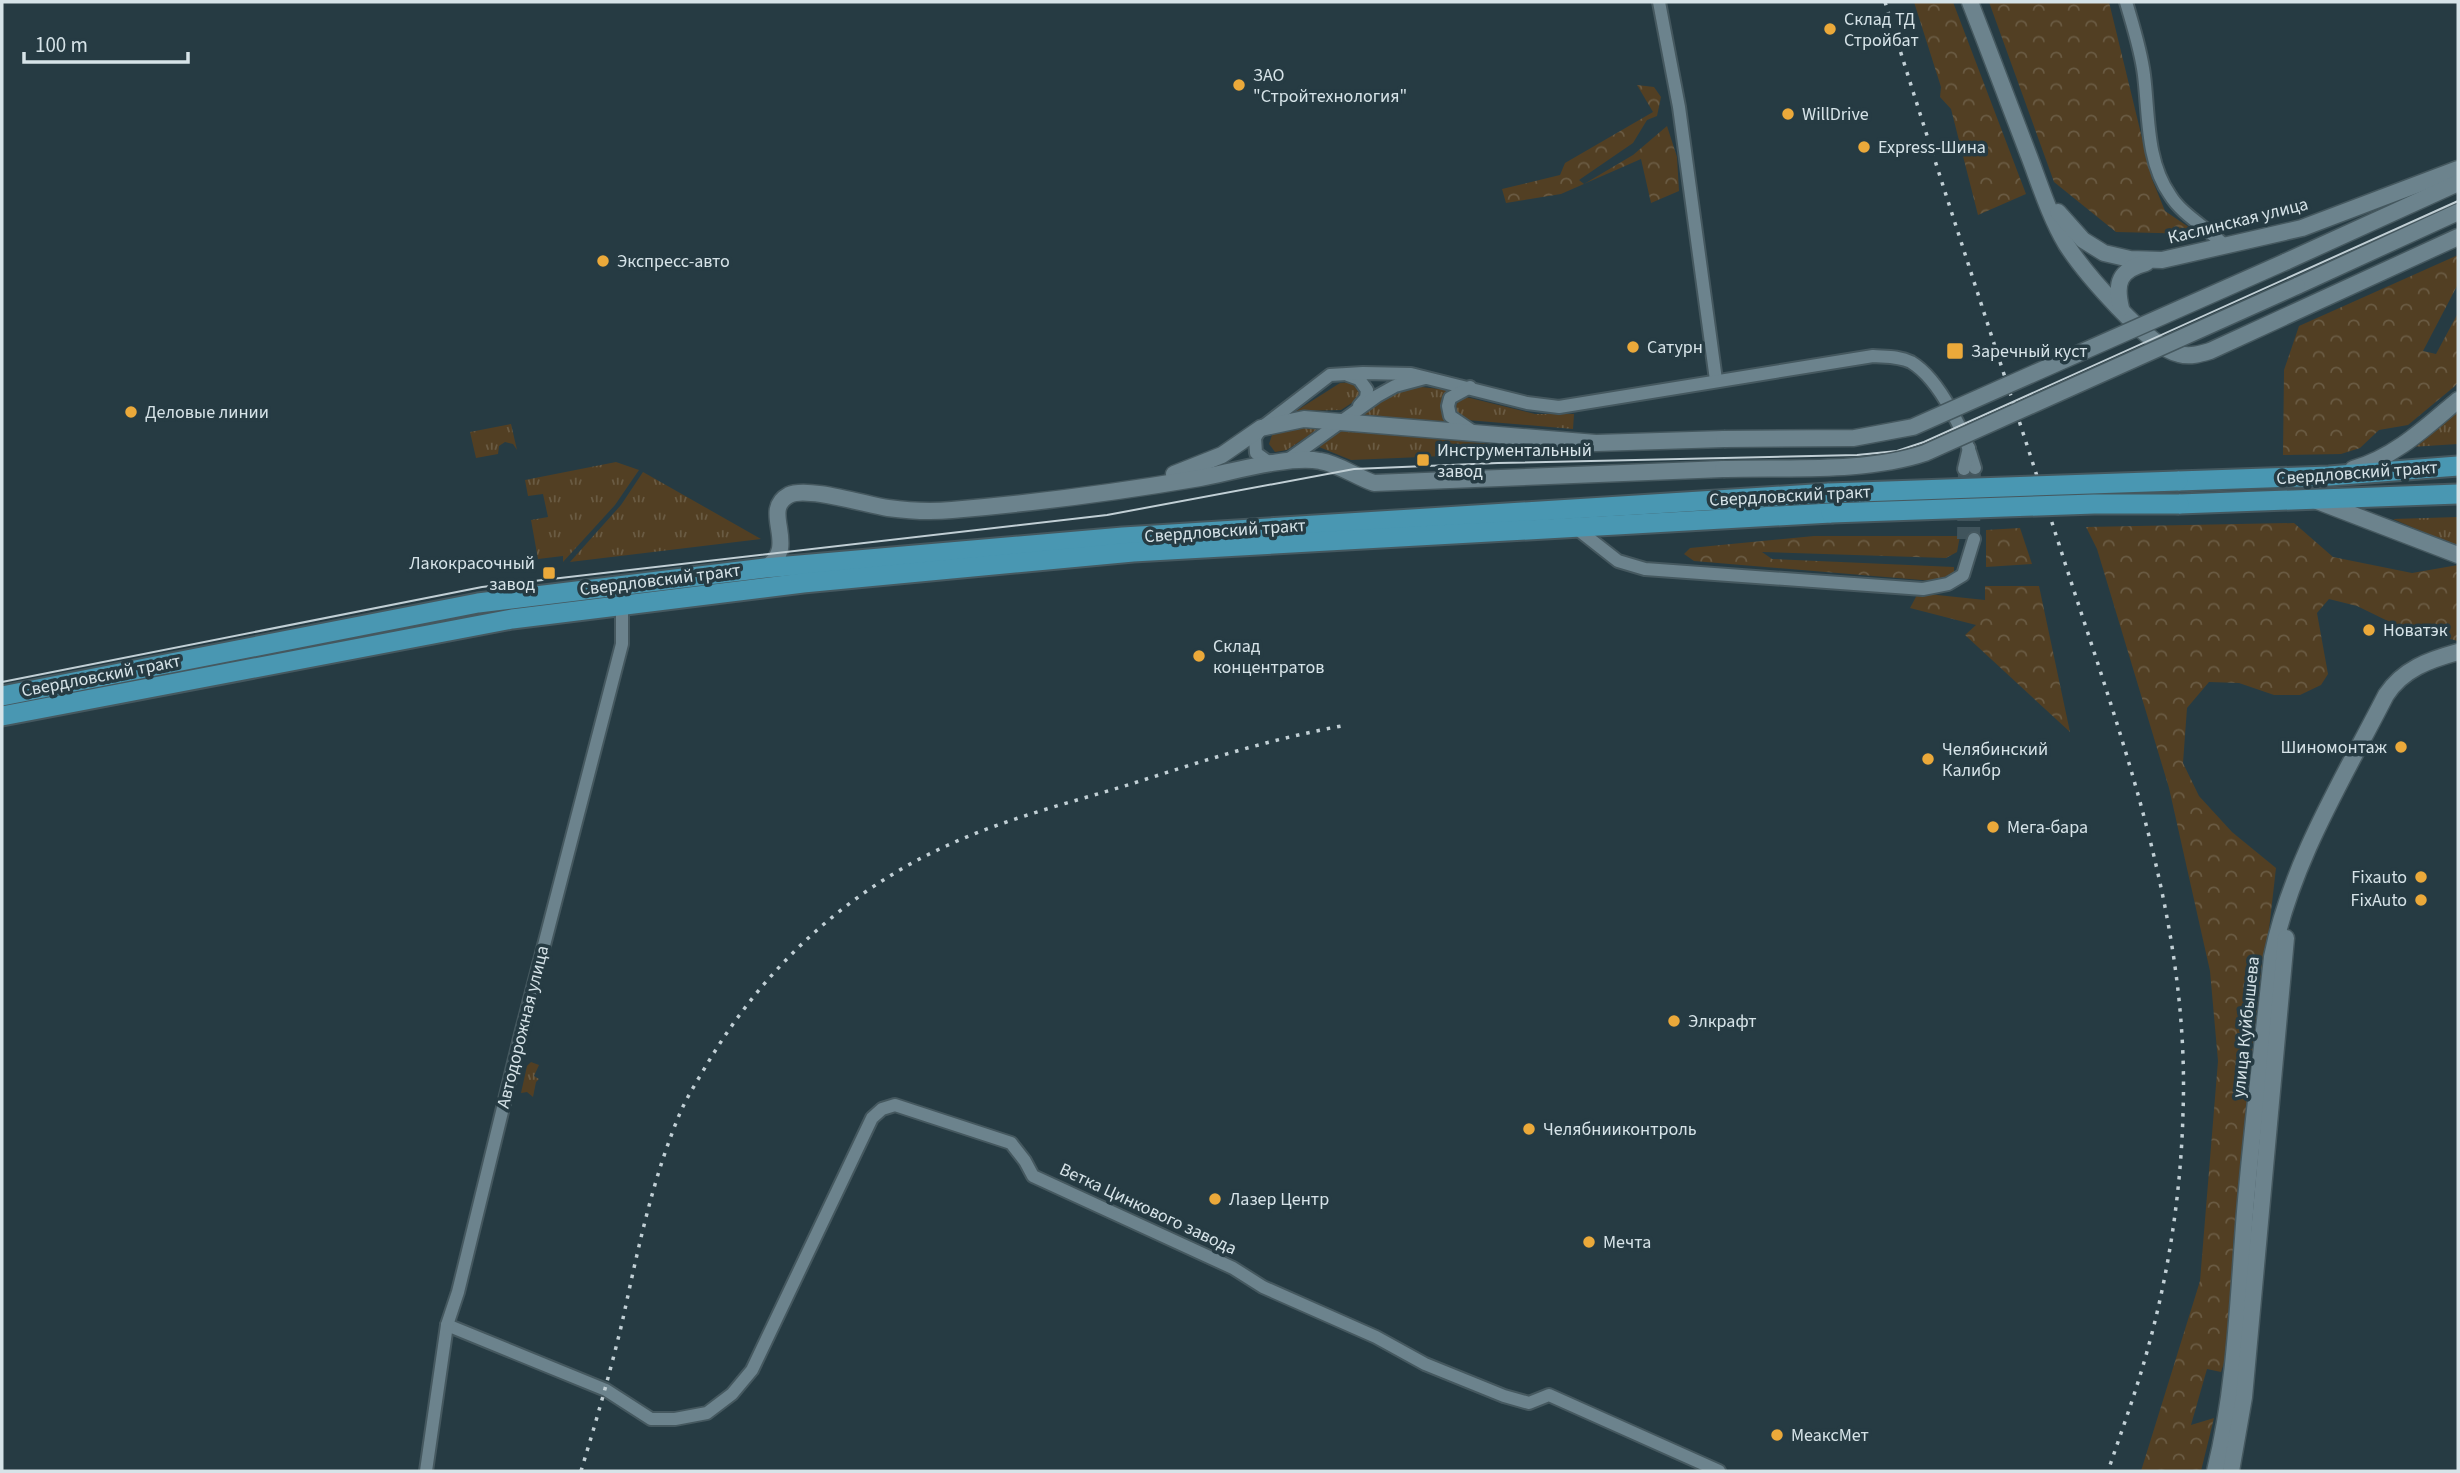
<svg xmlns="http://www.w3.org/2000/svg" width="2460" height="1473" font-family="'Source Sans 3',sans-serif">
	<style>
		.grass { fill: url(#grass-tufts) }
		.forest { fill: url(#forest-crowns) }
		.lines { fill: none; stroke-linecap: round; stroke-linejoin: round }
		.street-tunnel { stroke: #40545c; stroke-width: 12; stroke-dasharray: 12 6; stroke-linecap: butt }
		.street-casing { stroke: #45585f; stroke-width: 16 }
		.secondary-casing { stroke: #45585f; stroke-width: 19 }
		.primary-casing { stroke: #45585f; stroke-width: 23 }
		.street { stroke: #6c838d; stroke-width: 12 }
		.secondary { stroke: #6c838d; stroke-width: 16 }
		.primary { stroke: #4997b2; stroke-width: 19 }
		.tram { stroke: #c1cfd5; stroke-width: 2 }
		.rail { stroke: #c1cfd5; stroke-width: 3.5; stroke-dasharray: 3.5 7; stroke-linecap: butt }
		.secondary-bridge-casing { stroke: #45585f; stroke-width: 19; stroke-linecap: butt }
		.primary-bridge-casing { stroke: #45585f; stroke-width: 23; stroke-linecap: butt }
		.secondary-bridge { stroke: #6c838d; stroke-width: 16 }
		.primary-bridge { stroke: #4997b2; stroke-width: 19 }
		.poi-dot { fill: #eba93a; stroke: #263b43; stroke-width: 2.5 }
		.labels { text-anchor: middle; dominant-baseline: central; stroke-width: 7; stroke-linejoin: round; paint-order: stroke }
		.poi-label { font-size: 18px; fill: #d6e3e8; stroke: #263b43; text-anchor: start }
		.street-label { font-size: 18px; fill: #d6e3e8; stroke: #263b43 }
	</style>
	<defs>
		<pattern id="grass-tufts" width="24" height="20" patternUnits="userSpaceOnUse" patternTransform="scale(1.75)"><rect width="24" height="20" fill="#523f23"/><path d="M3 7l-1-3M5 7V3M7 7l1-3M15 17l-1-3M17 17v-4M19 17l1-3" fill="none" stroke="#6a5b43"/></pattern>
		<pattern id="forest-crowns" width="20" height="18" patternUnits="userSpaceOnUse" patternTransform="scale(1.75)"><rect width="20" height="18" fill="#523f23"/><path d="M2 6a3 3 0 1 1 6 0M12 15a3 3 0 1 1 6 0" fill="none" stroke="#6a5b43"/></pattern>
	</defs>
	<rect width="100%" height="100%" fill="#263b43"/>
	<g class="grass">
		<polygon points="1353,382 1361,385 1361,397 1341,410 1296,411 1340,383"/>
		<path d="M1421,387L1449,390C1441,401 1439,413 1448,423L1362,415L1397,391Z"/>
		<polygon points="1466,397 1535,414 1574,414 1573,429 1467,420 1457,414 1456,406 1459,399"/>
		<polygon points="2458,407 2458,444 2411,447"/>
		<polygon points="511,424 517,450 513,444 505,442 499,446 498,454 476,458 470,432"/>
		<polygon points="1324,425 1287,450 1275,452 1269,444 1272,435 1284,429"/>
		<polygon points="1344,428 1560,451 1351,460 1319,447"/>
		<polygon points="616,462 639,470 615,505 563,562 563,556 538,559 531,520 548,517 543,494 528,496 525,480"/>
		<polygon points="643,472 761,539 570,562 621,505"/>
		<polygon points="2458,517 2458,547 2393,519"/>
		<polygon points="531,1062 539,1065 534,1076 539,1079 536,1082 533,1097 527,1092 521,1093 527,1066"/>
	</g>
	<g class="forest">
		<polygon points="1914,2 1953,2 2026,194 1978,215 1951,109 1940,97 1941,87"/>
		<polygon points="1989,2 2109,2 2152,179 2165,211 2199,234 2116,232 2054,182"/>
		<polygon points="1637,85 1654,87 1661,97 1657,116 1647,120 1633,143 1579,180 1584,184 1633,155 1667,126 1677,157 1679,191 1651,203 1641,159 1561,194 1506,203 1502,189 1560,175 1565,163 1653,112"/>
		<polygon points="2458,255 2458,284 2423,351 2436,354 2458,313 2458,382 2455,386 2408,425 2379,430 2360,448 2341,454 2283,455 2284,370 2299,326"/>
		<polygon points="2294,523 2333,557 2412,573 2458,565 2458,641 2396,625 2357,606 2329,599 2317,613 2328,674 2321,685 2300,695 2274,695 2239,683 2209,682 2187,708 2183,763 2199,796 2232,832 2276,868 2233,1245 2233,1335 2221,1372 2207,1369 2191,1425 2214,1418 2201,1471 2141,1471 2200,1281 2218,1061 2210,971 2169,788 2097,549 2086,527"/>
		<polygon points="2020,528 2032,564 1986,567 1986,530"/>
		<polygon points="1814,536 1960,536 1957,552 1946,558 1762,552 1772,559 1954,567 1954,575 1933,581 1694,561 1684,554 1690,548"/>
		<polygon points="1985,586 2039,586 2070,732 1965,635 1976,625 1910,608 1918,593 1985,600"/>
	</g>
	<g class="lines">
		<g class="street-tunnel">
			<polyline points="1963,539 1964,469"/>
			<polyline points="1974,539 1975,468"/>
		</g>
		<defs>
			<g id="street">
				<polyline points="1659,2 1679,107 1716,380"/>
				<path d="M2126,2C2133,26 2141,50 2144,75C2149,115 2146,161 2170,195C2182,215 2208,228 2225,246"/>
				<polyline points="1348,375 1359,379 1367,390 1366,398 1359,406"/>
				<path d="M1425,378L1395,386L1377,396L1285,462L1267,461L1256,453L1255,438L1261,428L1330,375L1363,373L1411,374L1527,403L1559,407L1873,356C1886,357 1899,356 1911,362C1941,380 1966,436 1975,468"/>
				<polyline points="1470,387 1450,398 1448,406 1450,416 1472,431"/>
				<polyline points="1964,469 1969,448"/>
				<polyline points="1576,528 1618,561 1645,569 1923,589 1948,584 1963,575 1974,539"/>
				<polyline points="447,1325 606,1390 651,1419 675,1419 707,1413 732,1394 752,1370 872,1118 882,1109 895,1105 1011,1143 1025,1161 1033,1176 1233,1268 1263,1287 1376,1337 1425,1364 1504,1396 1529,1403 1549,1395 1719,1471"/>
				<polyline points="426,1471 447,1325 458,1292 521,1034 622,644 622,605"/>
			</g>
			<g id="secondary">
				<path d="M1970,2C1990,53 2009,104 2029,156C2040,185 2050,217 2066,244C2084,272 2148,347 2179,354C2190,357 2200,354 2210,351L2458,237"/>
				<polyline points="2058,212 2083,240 2104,253 2130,259 2162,260 2302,228 2458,169"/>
				<polyline points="2285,262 2458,183"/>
				<polyline points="2297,286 2458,212"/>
				<path d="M2121,308C2115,283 2119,270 2146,263"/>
				<path d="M2353,469C2395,457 2426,427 2458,400"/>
				<polyline points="1174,474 1222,455 1261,428 1304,419 1596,443 1724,439"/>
				<polyline points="2317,501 2458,555"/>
				<path d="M765,568C801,547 759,511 789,495C807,486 867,505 888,508C910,511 931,512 952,510C1035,503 1118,492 1200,478C1232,472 1290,455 1320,461C1339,464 1356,477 1374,483L1723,469"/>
				<path d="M2215,1471C2236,1386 2238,1299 2245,1212C2252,1127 2263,1042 2272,957C2291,863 2343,779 2386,695C2403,669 2429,660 2458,652"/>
				<polyline points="2231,1471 2244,1397 2286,938"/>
			</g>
			<g id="primary">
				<polyline points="2178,481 2329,476 2458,466"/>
				<polyline points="2179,504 2458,494"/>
				<polyline points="2,696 478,603 765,568 1123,537 1829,493"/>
				<polyline points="2,716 512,619 803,583 1133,552 1831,513"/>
			</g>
		</defs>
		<use href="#street" class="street-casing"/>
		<use href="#secondary" class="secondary-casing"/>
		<use href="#primary" class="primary-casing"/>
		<use href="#street" class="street"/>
		<use href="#secondary" class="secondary"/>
		<use href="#primary" class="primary"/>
		<polyline class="tram" points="2,682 482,587 1107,515 1354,469 1498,463 1857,455 1897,451 1924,442 2458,201"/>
		<g class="rail">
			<path d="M1885,2C1943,189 2005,376 2065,563C2123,743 2190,921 2183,1113C2181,1191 2169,1272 2148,1348C2137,1389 2122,1430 2108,1471"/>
			<path d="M581,1471C596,1422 610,1373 622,1323C637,1254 651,1184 678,1118C685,1100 696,1083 706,1066C762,970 845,892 946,846C1004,819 1069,803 1131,784C1202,761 1273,738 1347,725"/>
		</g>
		<defs>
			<g id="secondary-bridge">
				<polyline points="1724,439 1854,438 1913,427 2285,262"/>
				<path d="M1723,469C1787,467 1865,473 1925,453L2297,286"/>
			</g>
			<g id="primary-bridge">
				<polyline points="1829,493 2178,481"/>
				<polyline points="1831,513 2094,504 2179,504"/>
			</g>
		</defs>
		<use href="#secondary-bridge" class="secondary-bridge-casing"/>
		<use href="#primary-bridge" class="primary-bridge-casing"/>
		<use href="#secondary-bridge" class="secondary-bridge"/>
		<use href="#primary-bridge" class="primary-bridge"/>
	</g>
	<g class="poi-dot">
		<circle cx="1830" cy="29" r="7"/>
		<circle cx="1239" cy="85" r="7"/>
		<circle cx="1788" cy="114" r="7"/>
		<circle cx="1864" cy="147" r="7"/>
		<circle cx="603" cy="261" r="7"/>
		<circle cx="1633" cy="347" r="7"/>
		<rect x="1946" y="342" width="18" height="18" rx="3.5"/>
		<circle cx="131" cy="412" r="7"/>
		<rect x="1416" y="453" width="14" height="14" rx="3.5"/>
		<rect x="542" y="566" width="14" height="14" rx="3.5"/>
		<circle cx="2369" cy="630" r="7"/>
		<circle cx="1199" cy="656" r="7"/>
		<circle cx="2401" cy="747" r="7"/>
		<circle cx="1928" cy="759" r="7"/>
		<circle cx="1993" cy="827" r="7"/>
		<circle cx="2421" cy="877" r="7"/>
		<circle cx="2421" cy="900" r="7"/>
		<circle cx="1674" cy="1021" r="7"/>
		<circle cx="1529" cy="1129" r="7"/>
		<circle cx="1215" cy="1199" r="7"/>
		<circle cx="1589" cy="1242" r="7"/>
		<circle cx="1777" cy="1435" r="7"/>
	</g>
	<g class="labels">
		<g class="poi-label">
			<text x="1844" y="19">Склад ТД<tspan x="1844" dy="21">Стройбат</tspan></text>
			<text x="1253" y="75">ЗАО<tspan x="1253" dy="21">"Стройтехнология"</tspan></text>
			<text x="1802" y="114">WillDrive</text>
			<text x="1878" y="147">Express-Шина</text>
			<text x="617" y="261">Экспресс-авто</text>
			<text x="1647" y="347">Сатурн</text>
			<text x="1971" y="351">Заречный куст</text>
			<text x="145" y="412">Деловые линии</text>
			<text x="1437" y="450">Инструментальный<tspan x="1437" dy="21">завод</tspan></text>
			<text x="535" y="563" text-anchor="end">Лакокрасочный<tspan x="535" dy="21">завод</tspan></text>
			<text x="2383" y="630">Новатэк</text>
			<text x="1213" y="646">Склад<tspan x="1213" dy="21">концентратов</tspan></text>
			<text x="2387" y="747" text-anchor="end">Шиномонтаж</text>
			<text x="1942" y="749">Челябинский<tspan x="1942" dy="21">Калибр</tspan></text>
			<text x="2007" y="827">Мега-бара</text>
			<text x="2407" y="877" text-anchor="end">Fixauto</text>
			<text x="2407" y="900" text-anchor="end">FixAuto</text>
			<text x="1688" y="1021">Элкрафт</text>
			<text x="1543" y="1129">Челябнииконтроль</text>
			<text x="1229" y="1199">Лазер Центр</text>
			<text x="1603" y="1242">Мечта</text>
			<text x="1791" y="1435">МеаксМет</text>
		</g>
		<g class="street-label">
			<text transform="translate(2238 221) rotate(-14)">Каслинская улица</text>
			<text transform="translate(2357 473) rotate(-4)">Свердловский тракт</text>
			<text transform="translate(1790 496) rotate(-3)">Свердловский тракт</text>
			<text transform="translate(1225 531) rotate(-4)">Свердловский тракт</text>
			<text transform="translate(660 580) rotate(-7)">Свердловский тракт</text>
			<text transform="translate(101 676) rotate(-11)">Свердловский тракт</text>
			<text transform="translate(523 1027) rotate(-76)">Автодорожная улица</text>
			<text transform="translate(2246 1027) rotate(-84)">улица Куйбышева</text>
			<text transform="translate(1148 1209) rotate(25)">Ветка Цинкового завода</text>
		</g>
	</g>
	<rect width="2460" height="1473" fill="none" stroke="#d6e3e8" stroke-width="7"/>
	<path d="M24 52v10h164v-10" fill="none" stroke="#d6e3e8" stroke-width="3.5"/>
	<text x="35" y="52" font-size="21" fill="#d6e3e8" stroke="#263b43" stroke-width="5" paint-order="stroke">100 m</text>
</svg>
